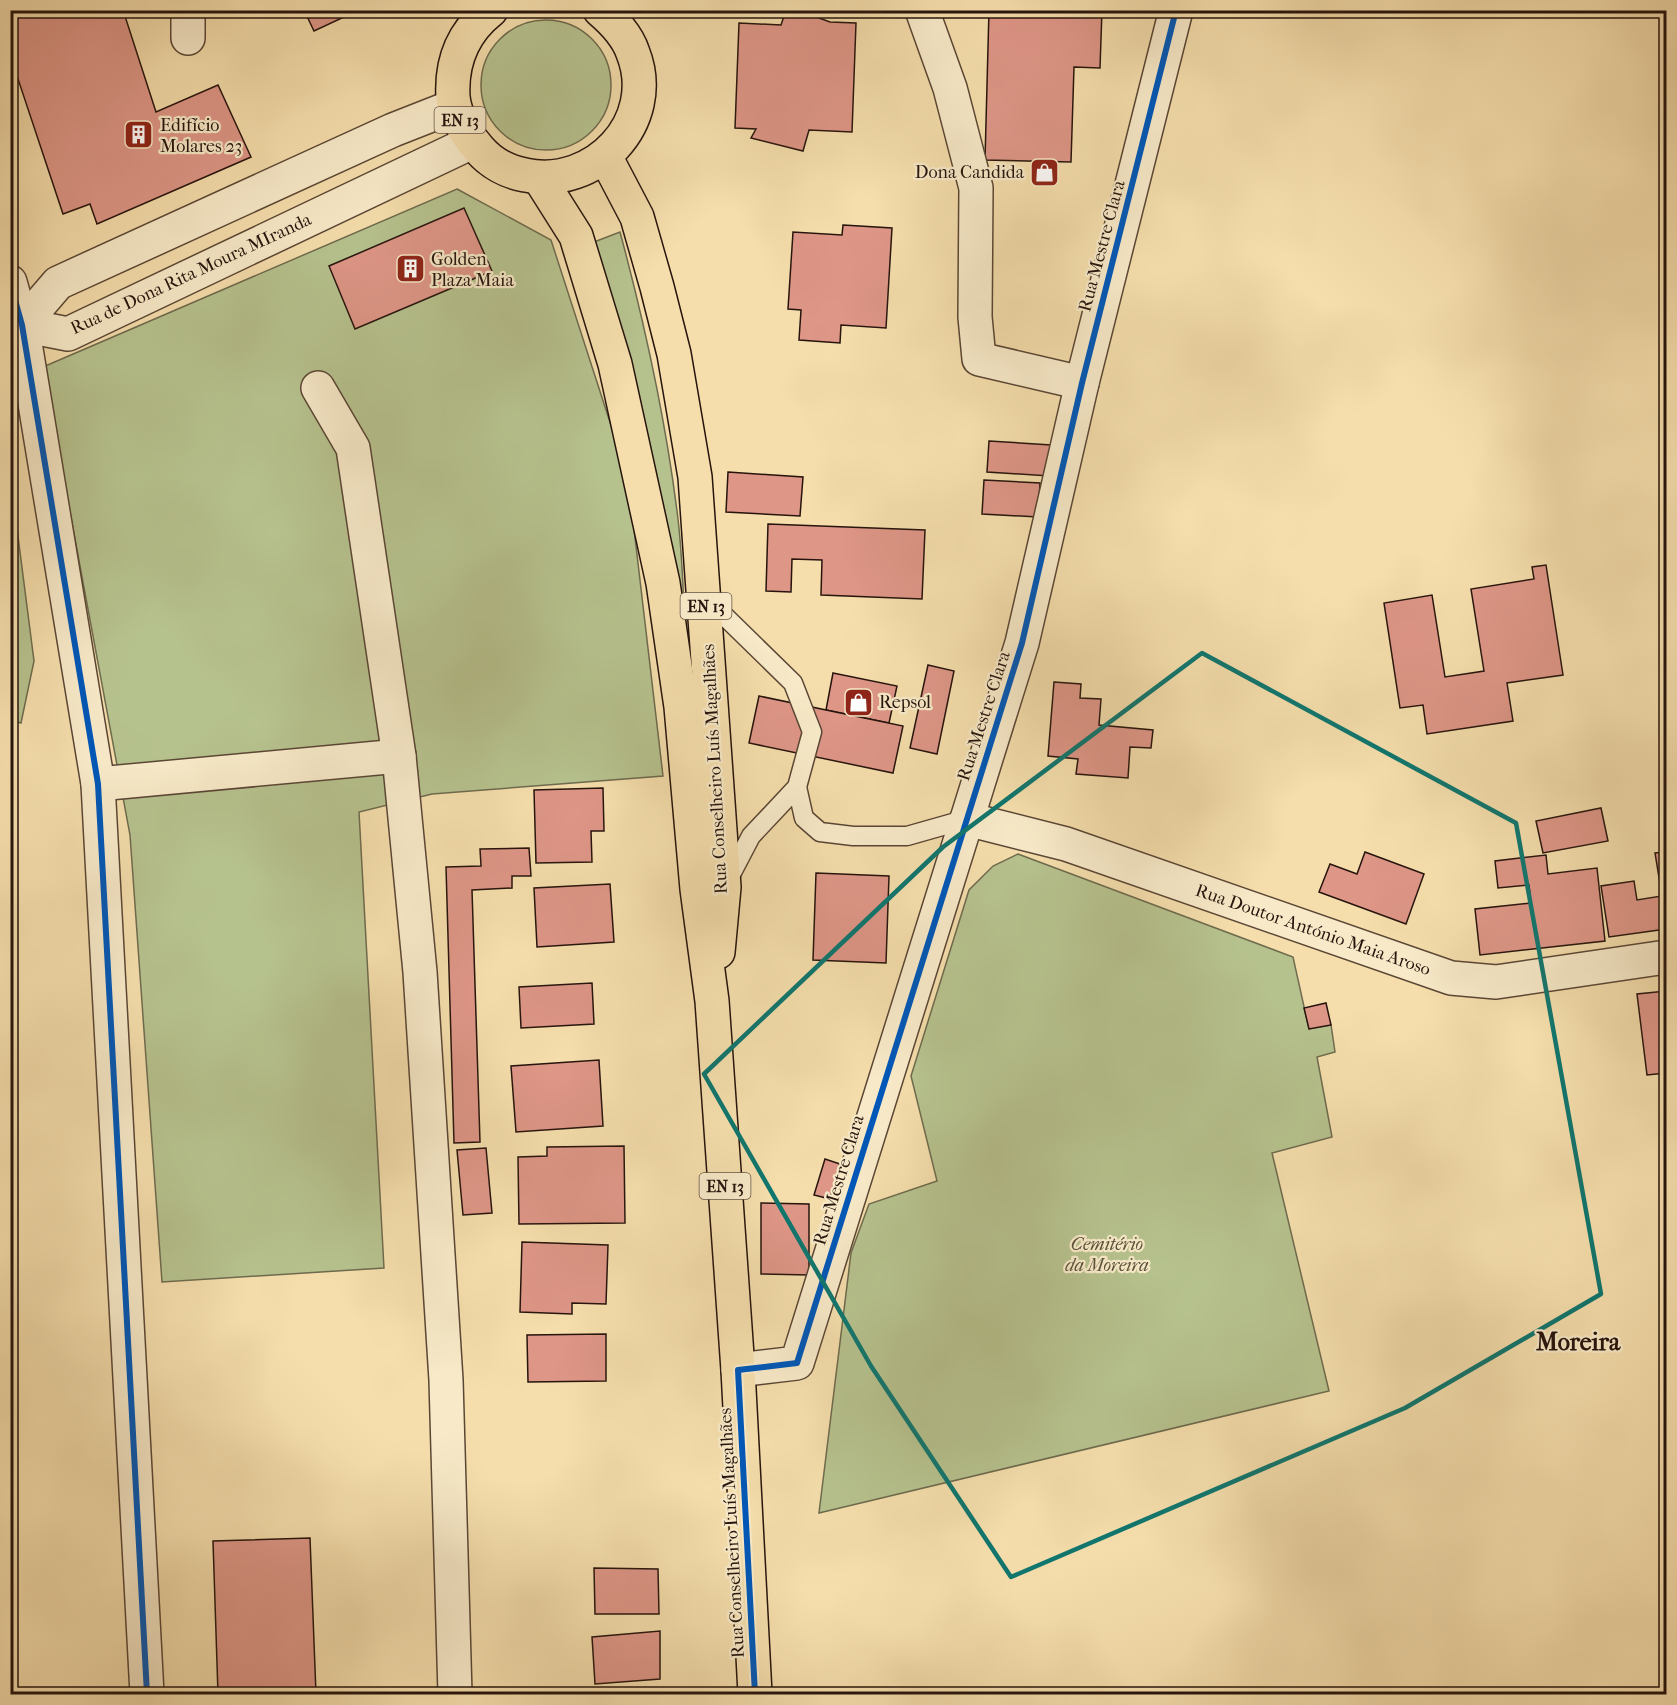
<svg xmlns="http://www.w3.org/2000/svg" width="1677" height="1705" font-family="'IM FELL French Canon',serif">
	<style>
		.green { fill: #b6c28e; stroke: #6e6b4e; stroke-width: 1.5 }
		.building { fill: #de9687; stroke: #26140d; stroke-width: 1.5 }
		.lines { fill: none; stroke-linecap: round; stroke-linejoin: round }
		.service-casing { stroke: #5a4635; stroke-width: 21 }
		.minor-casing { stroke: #5a4635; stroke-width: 36 }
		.primary-casing { stroke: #26140d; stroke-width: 36 }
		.service { stroke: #f8eac9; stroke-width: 18 }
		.minor { stroke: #f8eac9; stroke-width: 33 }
		.primary { stroke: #f5deac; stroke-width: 33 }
		.cycleway-casing { stroke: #f8eac9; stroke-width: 10 }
		.cycleway { stroke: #0057b8; stroke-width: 6 }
		.marked { fill: none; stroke: #0f766e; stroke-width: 4.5; stroke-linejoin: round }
		.labels { text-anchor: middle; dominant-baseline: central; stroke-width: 4.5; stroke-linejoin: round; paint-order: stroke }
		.shield { fill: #f8eac9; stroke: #655445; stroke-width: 1.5 }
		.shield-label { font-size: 16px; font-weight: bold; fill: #26140d }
		.poi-label { font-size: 18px; fill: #26140d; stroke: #f8eac9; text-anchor: start }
		.street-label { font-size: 18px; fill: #26140d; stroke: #f8eac9 }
		.park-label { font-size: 18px; font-style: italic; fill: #58513a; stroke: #f8eac9 }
		.district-label { font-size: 24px; font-weight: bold; fill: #26140d; stroke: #f8eac9 }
	</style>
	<rect width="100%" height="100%" fill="#f5deac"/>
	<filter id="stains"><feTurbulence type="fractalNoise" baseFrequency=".00333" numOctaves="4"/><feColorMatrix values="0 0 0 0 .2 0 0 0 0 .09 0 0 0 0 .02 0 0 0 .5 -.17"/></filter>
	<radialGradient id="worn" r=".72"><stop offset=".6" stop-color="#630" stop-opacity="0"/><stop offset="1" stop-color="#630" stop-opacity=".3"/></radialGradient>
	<g class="green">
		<circle cx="546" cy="85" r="65"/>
		<polygon points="457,189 551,240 628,478 663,776 432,794 359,812 384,1268 162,1282 130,835 43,367"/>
		<path d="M620,232C645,325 665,416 677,511C683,555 683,600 686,644L594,242Z"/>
		<polygon points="11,482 34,661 21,723 10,720"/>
		<polygon points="1018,854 1293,957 1309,1029 1331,1025 1335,1052 1317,1057 1332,1137 1272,1153 1329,1391 819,1513 851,1253 869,1204 937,1181 911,1076 969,890 993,866"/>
	</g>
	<g class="building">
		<polygon points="10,10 123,10 156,112 218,85 251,157 97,224 90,204 63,214 10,55"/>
		<polygon points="304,10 359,10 314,31"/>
		<polygon points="786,10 797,10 830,22 856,23 852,132 809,130 803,151 751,138 756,129 735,128 739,23 781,25"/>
		<polygon points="989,10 1102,10 1100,68 1074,67 1071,162 985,160"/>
		<polygon points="464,208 492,271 355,329 329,266"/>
		<polygon points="843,225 892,228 886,328 841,325 840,343 799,340 801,310 788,309 793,232 842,235"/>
		<polygon points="989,441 1051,445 1049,476 987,472"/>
		<polygon points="728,472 803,477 800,516 726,512"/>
		<polygon points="984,480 1040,483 1038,517 982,514"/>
		<polygon points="768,524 925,530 922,599 821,595 822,560 792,559 791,592 766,591"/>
		<polygon points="1546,565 1563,675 1507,683 1513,721 1427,734 1423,705 1400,708 1384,603 1432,595 1445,677 1484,671 1471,589 1534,579 1532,567"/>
		<polygon points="928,665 954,671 937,754 910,748"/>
		<polygon points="833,673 897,686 889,723 826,710"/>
		<polygon points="1054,682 1081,684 1080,698 1101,699 1099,725 1153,730 1151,748 1130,747 1128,778 1076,774 1078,759 1048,756"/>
		<polygon points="759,696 903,726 893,773 749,743"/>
		<polygon points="603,788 604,831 591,831 592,862 536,863 534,790"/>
		<polygon points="1601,808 1608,841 1543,853 1536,821"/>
		<polygon points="1666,818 1666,832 1662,831 1660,819"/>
		<polygon points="529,848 531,876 512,876 512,888 472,890 480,1142 454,1143 446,867 481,866 480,849"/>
		<polygon points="1365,852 1424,874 1406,924 1319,892 1330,864 1357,874"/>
		<polygon points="1666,852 1666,929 1609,937 1601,886 1634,881 1637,900 1662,896 1655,853"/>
		<polygon points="1546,855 1548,874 1597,868 1605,941 1480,955 1475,909 1531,903 1529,885 1498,888 1495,861"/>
		<polygon points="816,873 889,876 886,963 813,960"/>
		<polygon points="610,884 614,942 537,947 534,888"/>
		<polygon points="592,983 594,1024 521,1028 519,987"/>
		<polygon points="1666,991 1666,1073 1647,1075 1637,994"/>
		<polygon points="1326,1003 1331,1025 1309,1029 1304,1008"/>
		<polygon points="599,1060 603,1126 516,1132 511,1066"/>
		<polygon points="624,1146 625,1223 519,1224 518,1157 547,1156 547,1147"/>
		<polygon points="486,1148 492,1213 463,1215 457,1150"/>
		<polygon points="825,1159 840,1164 830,1199 814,1195"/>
		<polygon points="761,1203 809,1204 809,1275 761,1274"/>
		<polygon points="522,1242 608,1245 606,1304 572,1303 572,1314 520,1312"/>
		<polygon points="606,1334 606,1381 528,1382 527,1335"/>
		<polygon points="310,1538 316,1694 218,1694 213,1541"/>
		<polygon points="594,1568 658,1569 659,1614 595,1614"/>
		<polygon points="660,1631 660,1679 595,1684 592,1637"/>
	</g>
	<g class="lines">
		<defs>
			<g id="service">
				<polyline points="706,598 793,683 812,732 797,787 751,836 728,880"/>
				<polyline points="797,787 804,818 820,832 853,836 907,836 967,819"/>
			</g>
			<g id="minor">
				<polyline points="188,10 188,38"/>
				<polyline points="922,10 950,88 976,188 975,317 979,359 1082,383"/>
				<polyline points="454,106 393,130 58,283 22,325 68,334 472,142"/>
				<polyline points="10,282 22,325 98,784 147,1694"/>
				<polyline points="318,388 353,448 399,756 420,972 446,1380 455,1694"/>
				<polyline points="98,784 399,756"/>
				<polyline points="967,819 1066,844 1451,978 1496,982 1666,957"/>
				<polyline points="738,1370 797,1363 1022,643 1082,383 1176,10"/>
			</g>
			<g id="primary">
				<path d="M491,10C463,32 451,62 453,97C455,117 466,134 479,149C491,163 508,172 525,175C594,190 660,122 633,53C627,35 614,22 600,10"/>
				<polyline points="605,156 637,217 657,287 674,354 695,477 724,887 718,952"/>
				<polyline points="540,179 576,236 615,364 663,583 681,707 697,889 712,1001 738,1370 755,1694"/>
			</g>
		</defs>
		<use href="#service" class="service-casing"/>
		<use href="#minor" class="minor-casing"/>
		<use href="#primary" class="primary-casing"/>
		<use href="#service" class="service"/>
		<use href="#minor" class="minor"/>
		<use href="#primary" class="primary"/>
		<defs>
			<g id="cycleway">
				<polyline points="10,282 22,325 98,784 147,1694"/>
				<polyline points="755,1694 738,1370 797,1363 1022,643 1082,383 1176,10"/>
			</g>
		</defs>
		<use href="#cycleway" class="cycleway-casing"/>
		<use href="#cycleway" class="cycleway"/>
	</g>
	<path class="marked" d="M1202,653L1516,823L1601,1294L1405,1408L1011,1577L871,1366L704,1074L943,847Z"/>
	<defs>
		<symbol id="building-square" viewBox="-11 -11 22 22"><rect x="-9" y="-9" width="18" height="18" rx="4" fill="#8f2418" stroke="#f8eac9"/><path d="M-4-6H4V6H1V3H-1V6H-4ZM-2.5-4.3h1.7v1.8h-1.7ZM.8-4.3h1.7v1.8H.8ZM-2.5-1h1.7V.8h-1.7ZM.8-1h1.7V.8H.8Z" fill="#fff"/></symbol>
		<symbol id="shop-square" viewBox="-11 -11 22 22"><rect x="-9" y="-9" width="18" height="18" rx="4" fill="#8f2418" stroke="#f8eac9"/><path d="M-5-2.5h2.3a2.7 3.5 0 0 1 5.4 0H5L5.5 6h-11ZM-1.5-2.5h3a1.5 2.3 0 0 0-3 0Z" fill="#fff"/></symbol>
	</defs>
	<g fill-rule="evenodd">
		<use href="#building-square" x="122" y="118" width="33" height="33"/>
		<use href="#shop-square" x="1028" y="156" width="33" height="33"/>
		<use href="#building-square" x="394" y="252" width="33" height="33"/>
		<use href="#shop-square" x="842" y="686" width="33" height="33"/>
	</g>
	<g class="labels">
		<g class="shield">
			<rect x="434.5" y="107" width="51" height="26" rx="4.5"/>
			<rect x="680.5" y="593" width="51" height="26" rx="4.5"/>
			<rect x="699.5" y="1173" width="51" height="26" rx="4.5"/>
		</g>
		<g class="shield-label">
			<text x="460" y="120">EN 13</text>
			<text x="706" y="606">EN 13</text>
			<text x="725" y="1186">EN 13</text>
		</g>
		<g class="poi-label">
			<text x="160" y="125">Edifício<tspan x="160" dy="21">Molares 23</tspan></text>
			<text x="1024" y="172" text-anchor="end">Dona Candida</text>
			<text x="431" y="259">Golden<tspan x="431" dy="21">Plaza Maia</tspan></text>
			<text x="879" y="702">Repsol</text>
		</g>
		<g class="street-label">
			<text transform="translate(1102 246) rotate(-75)">Rua Mestre Clara</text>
			<text transform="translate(191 274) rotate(-25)">Rua de Dona Rita Moura MIranda</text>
			<text transform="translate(984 716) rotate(-72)">Rua Mestre Clara</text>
			<text transform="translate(715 769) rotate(-93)">Rua Conselheiro Luís Magalhães</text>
			<text transform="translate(1313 930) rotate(19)">Rua Doutor António Maia Aroso</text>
			<text transform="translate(839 1180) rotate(-73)">Rua Mestre Clara</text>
			<text transform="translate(732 1533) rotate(-93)">Rua Conselheiro Luís Magalhães</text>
		</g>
		<g class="park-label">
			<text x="1107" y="1244">Cemitério<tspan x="1107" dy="21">da Moreira</tspan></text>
		</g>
		<g class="district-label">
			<text x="1578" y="1342">Moreira</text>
		</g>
	</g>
	<rect width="1677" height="1705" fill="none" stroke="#f5deac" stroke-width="36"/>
	<rect x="12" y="12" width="1653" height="1681" fill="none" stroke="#26140d" stroke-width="3"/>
	<rect x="18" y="18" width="1641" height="1669" fill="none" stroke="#26140d" stroke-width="1.5"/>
	<rect width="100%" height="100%" filter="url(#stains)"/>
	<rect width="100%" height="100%" fill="url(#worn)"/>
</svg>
